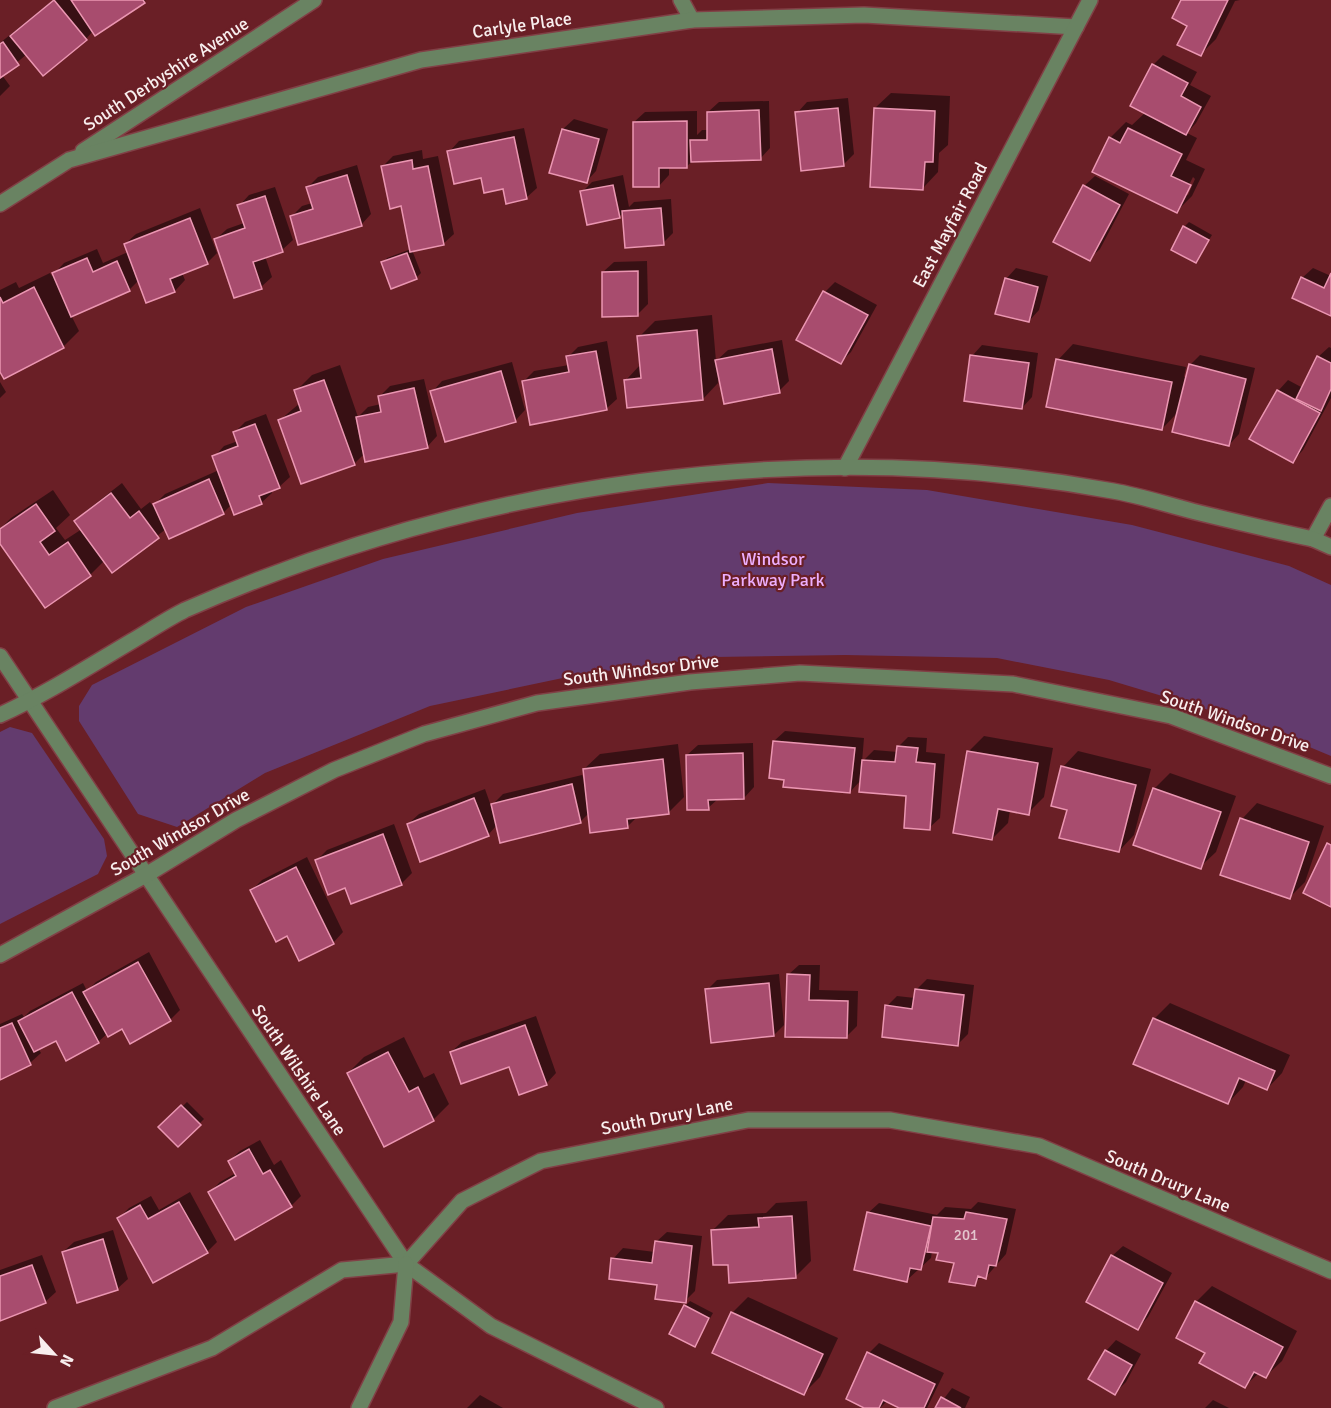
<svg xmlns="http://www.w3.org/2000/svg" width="1331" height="1408" font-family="Signika,sans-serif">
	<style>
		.green { fill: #633b6e }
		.shadow { fill: #0007; fill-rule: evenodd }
		.building { fill: #a84c6e; stroke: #eb96b2; stroke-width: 1.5 }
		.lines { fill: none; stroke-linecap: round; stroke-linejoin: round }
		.minor-casing { stroke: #814046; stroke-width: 18 }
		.minor { stroke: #698362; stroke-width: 15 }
		.labels { text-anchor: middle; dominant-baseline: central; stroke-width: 4.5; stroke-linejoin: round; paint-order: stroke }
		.number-label { font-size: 15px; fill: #e4c6ce }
		.street-label { font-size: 18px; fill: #f8eeee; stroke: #6a1f26 }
		.park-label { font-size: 18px; fill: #edaffe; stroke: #6a1f26 }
	</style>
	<rect width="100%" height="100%" fill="#6a1f26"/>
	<g class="green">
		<polygon points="768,483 927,490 1132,525 1289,566 1331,585 1331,756 1252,723 1109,680 997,658 845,655 714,657 577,675 430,706 265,773 177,827 138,814 79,721 79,706 92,685 246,607 383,559 577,513"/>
		<polygon points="10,727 32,733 104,839 107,856 98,874 0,924 0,732"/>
	</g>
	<g class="shadow">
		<polygon points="53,0 146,0 95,34 93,31 86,39 27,54 2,75 10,86 0,96 0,43"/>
		<polygon points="1183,0 1240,0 1235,1 1216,39 1201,54"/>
		<path d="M1163,55L1197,72L1190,85L1211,96L1196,123L1187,133L1197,138L1186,160L1205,169L1192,196L1177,211L1110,138L1126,122L1132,125L1146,112L1153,65ZM1193,177L1195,179L1188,195H1184Z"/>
		<polygon points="891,93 950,96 948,145 939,153 938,172 923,188 875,108"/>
		<polygon points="848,98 854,154 843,165 797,113 807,102"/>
		<polygon points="769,101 770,148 760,159 693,161 687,166 669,167 669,175 659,186 634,122 645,112 697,111 697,135 702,130 709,130 708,112 719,102"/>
		<polygon points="574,119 608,129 596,171 586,182 563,129"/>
		<polygon points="524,128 537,188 526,198 482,176 449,152 459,141"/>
		<polygon points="422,150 423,159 438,156 454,234 443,244 412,250 421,273 416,278 383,263 387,258 411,249 402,205 383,166 393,156"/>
		<polygon points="357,165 371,214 361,225 292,216 302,206 312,203 308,187 318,177"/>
		<polygon points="623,175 629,207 634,202 671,199 673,233 663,243 624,212 619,217 582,192 592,182"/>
		<polygon points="1095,176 1129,194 1100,249 1089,259 1084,186"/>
		<polygon points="275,187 293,240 282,250 265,256 272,277 261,287 216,239 227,229 244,223 239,206 249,195"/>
		<polygon points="200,208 217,253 207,263 182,273 185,280 175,291 147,301 139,280 130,289 71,315 79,331 63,347 0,368 0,290 16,282 19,288 50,273 52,276 64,263 97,249 103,263 128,252 125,244 136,234"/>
		<polygon points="1189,222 1212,235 1196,261 1184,227"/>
		<polygon points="647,261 648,304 638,314 603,272 614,262"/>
		<polygon points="1016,268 1048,276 1039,310 1029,321 1006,279"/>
		<polygon points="1313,268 1331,276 1331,315 1302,278"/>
		<polygon points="835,282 877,305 851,352 841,362 825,292"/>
		<polygon points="712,315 716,361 728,350 782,340 789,381 779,391 718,375 718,383 703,399 626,380 641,364 639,337 655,321"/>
		<polygon points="607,341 617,399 606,409 523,382 534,371 569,365 568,357 578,347"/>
		<polygon points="1073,344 1186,367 1184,377 1187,377 1190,365 1200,355 1255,368 1239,434 1229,445 1178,412 1162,429 1058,360"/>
		<polygon points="982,345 1038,353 1032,397 1022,408 972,356"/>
		<polygon points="1329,347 1331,348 1331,398 1303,450 1293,461 1278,391 1288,380 1303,388 1318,357"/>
		<polygon points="512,362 525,410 515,421 432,392 442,381"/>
		<polygon points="340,365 358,417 368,407 381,404 379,397 390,386 424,379 437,436 427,447 365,453 354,464 280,420 300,403 296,391 312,375"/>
		<polygon points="0,382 6,392 0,398"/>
		<polygon points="266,414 290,477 279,487 271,490 272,493 261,503 232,504 223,513 166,529 112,571 105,560 90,575 45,606 0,541 0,529 11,518 53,490 70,515 56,528 65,540 82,529 76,521 86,511 122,483 141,509 150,502 153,506 165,494 219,470 214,457 224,446 238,441 235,432 245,422"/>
		<polygon points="785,731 864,738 862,762 874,750 898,752 898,747 908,737 927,738 926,752 945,754 940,818 929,828 908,795 861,780 850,792 786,778 774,741"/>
		<polygon points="984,736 1053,748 1044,797 1028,813 1010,810 1008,823 992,839 969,751"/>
		<polygon points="753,743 754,787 744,798 718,799 708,808 687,755 698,745"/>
		<polygon points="678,744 684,797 669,812 638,816 627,827 589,813 580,822 497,825 488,835 408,824 419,814 485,789 491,806 503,794 582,775 586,784 584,769 600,754"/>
		<polygon points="1078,751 1151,769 1134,835 1119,851 1069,809 1063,767"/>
		<polygon points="1170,773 1236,796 1216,852 1200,867 1154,789"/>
		<polygon points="1257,803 1324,826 1305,882 1289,898 1242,819"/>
		<polygon points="394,824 412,873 402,883 352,902 346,886 317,860 327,850"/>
		<polygon points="307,857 343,932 333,943 288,934 252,890 262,880"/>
		<polygon points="149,952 180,1010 170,1020 123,1027 108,1033 98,1042 56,1039 38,1048 41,1053 30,1063 0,1078 0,1024 22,1014 24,1017 30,1011 83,983 87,991 96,982"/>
		<polygon points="799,965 820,965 819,990 858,991 857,1026 846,1037 786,1035 788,975"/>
		<polygon points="779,974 784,1025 774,1035 707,990 717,980"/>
		<polygon points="927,979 974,985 968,1034 957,1045 887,1006 897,996 915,998 916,990"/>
		<polygon points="1170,1003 1290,1055 1282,1073 1267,1089 1246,1080 1243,1087 1228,1103 1154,1019"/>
		<polygon points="536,1016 556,1073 546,1084 510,1065 451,1052 462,1042"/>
		<polygon points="404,1037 424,1078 434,1073 449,1104 434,1119 384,1145 348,1073 364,1057"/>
		<polygon points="187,1102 204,1119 178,1145 161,1127"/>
		<polygon points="260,1140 274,1165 281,1160 301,1196 291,1206 209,1193 220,1182 236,1173 229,1161 240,1151"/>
		<polygon points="190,1192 217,1242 207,1252 119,1218 129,1208 151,1196 159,1210"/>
		<polygon points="807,1201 811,1261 795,1277 729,1263 712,1231 728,1215 766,1213 776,1203"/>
		<polygon points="978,1202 1016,1209 1006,1254 986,1277 982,1276 974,1284 956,1262 932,1251 931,1258 907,1280 868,1213 879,1203 937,1215 945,1207 971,1209"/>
		<polygon points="113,1230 128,1279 117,1289 63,1252 74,1242"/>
		<polygon points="667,1232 702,1236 695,1291 685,1301 613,1259 623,1248 655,1252 656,1242"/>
		<polygon points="1123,1246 1172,1273 1148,1317 1138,1328 1112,1256"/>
		<polygon points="42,1255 56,1292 45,1302 0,1319 0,1270"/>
		<polygon points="1212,1286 1297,1331 1282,1361 1266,1376 1259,1373 1245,1386 1207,1352 1196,1302"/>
		<polygon points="748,1297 838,1338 820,1377 804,1393 732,1313"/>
		<polygon points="690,1301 713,1313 695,1345 685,1306"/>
		<polygon points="1116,1340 1141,1354 1126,1382 1115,1393 1106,1351"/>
		<polygon points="879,1343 944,1373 927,1408 902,1408 887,1401 880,1408 868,1408 869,1353"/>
		<polygon points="952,1388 970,1397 965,1408 937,1408"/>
		<polygon points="480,1395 503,1408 467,1408"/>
		<polygon points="1213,1400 1229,1408 1205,1408"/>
	</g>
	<g class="building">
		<polygon points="54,0 87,40 43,76 10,36"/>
		<polygon points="71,0 143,0 145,3 95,36"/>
		<polygon points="1181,0 1228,0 1201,56 1177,45 1187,26 1172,18"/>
		<polygon points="3,42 19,65 0,78 0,44"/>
		<polygon points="1152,64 1188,83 1181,96 1201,107 1186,135 1130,106"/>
		<polygon points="838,108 844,166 801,171 795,112"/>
		<polygon points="874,108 935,111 933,162 925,162 923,190 870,187"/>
		<polygon points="759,110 761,160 691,162 690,140 707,140 707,112"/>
		<polygon points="687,121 687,168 659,168 659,187 633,187 633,122"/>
		<polygon points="1128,128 1182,154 1171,176 1191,185 1177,213 1092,172 1109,137 1120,143"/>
		<polygon points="562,129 599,139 587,183 549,173"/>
		<polygon points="514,137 527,199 506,204 503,189 484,193 481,178 454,184 447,151"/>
		<polygon points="412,160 413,169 428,166 444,245 410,252 401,206 390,209 381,166"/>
		<polygon points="347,175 362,226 298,245 290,216 313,209 306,187"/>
		<polygon points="613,185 620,218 587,225 580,191"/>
		<polygon points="1083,185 1120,205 1090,261 1053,242"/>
		<polygon points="265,196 283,252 253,262 262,289 234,298 214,239 245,228 237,205"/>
		<polygon points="661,208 664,245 625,248 622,211"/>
		<polygon points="190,218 208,264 170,279 175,292 146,303 124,244"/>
		<polygon points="1183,226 1209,240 1196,263 1171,250"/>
		<polygon points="407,253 417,279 391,289 381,262"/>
		<polygon points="87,258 93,272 117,261 130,291 71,317 52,273"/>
		<polygon points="638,271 638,316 602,317 602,272"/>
		<polygon points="1331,273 1331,316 1292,298 1301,277 1324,288"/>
		<polygon points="1005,278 1038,287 1029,322 995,314"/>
		<polygon points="34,287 64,348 4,379 0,372 0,297 3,303"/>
		<polygon points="823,291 868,315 841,364 796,340"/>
		<polygon points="697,330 703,400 627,408 624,380 641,378 637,336"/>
		<polygon points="772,349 780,393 724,404 715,360"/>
		<polygon points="596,351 607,410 530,425 522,381 569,372 566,356"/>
		<polygon points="970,355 1029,363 1022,409 964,401"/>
		<polygon points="1317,356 1331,363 1331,389 1321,411 1296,399"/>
		<polygon points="1056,359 1172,382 1162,430 1046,407"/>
		<polygon points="1189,364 1246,379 1229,446 1172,432"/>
		<polygon points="501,371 516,422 445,442 430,391"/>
		<polygon points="324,380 355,465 301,484 278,420 301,411 294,390"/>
		<polygon points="414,388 428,448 365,462 356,417 381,412 378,396"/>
		<polygon points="1277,390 1320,413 1293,463 1249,439"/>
		<polygon points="255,424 280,488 259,496 262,504 234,515 212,456 238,446 233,432"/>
		<polygon points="209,479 224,514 169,539 153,504"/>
		<polygon points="111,493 130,518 139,511 159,538 112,573 74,521"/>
		<polygon points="36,504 55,531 40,542 49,555 68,542 91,576 45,608 0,544 0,529"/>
		<polygon points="773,741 855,748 850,793 783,787 784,780 769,778"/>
		<polygon points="897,746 918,748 916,762 935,764 930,830 904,828 906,796 859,792 862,760 895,762"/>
		<polygon points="967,751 1038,763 1029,815 998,809 992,840 953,833"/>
		<polygon points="743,753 744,799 708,800 709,810 687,810 686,755"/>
		<polygon points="663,759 669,814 627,819 628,828 590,833 583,769"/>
		<polygon points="1061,766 1136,785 1119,852 1059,838 1067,810 1051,806"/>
		<polygon points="572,784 581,823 500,843 491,804"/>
		<polygon points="1153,788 1221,812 1201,869 1133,845"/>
		<polygon points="474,798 489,836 420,862 407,824"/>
		<polygon points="1240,818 1309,842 1290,899 1220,875"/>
		<polygon points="383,834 402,885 351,904 345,888 328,895 315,860"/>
		<polygon points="1327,843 1331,845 1331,907 1303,893"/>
		<polygon points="296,867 334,944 299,961 287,936 276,942 250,890"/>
		<polygon points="138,962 171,1021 130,1044 122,1029 108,1037 83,992"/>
		<polygon points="787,974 810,975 809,1000 848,1001 847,1038 785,1037"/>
		<polygon points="769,983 774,1036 711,1043 705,989"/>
		<polygon points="915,989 964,995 958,1046 882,1037 885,1005 912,1009"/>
		<polygon points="72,992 99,1043 66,1061 56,1041 34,1052 18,1021"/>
		<polygon points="1153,1018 1275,1071 1267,1090 1239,1078 1228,1104 1133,1064"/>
		<polygon points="12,1023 31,1065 0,1080 0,1028"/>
		<polygon points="525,1025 547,1085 519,1095 509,1067 461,1084 450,1052"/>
		<polygon points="388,1052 409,1092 418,1087 434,1121 384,1147 347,1073"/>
		<polygon points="181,1105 201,1125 178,1147 158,1127"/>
		<polygon points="249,1149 263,1174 270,1170 292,1207 235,1240 208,1192 236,1176 228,1161"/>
		<polygon points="179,1202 208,1253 153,1283 117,1218 140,1205 148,1219"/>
		<polygon points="867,1212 931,1226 921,1270 910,1268 907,1282 854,1270"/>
		<polygon points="966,1212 1007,1219 996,1266 989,1265 986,1279 978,1276 975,1286 949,1282 954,1263 936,1260 938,1253 927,1252 933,1217 964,1219"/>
		<polygon points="792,1216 796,1278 729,1283 728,1265 713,1265 711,1230 759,1227 758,1218"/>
		<polygon points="103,1239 118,1290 77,1303 62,1252"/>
		<polygon points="655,1241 692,1246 686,1303 655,1299 657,1285 609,1279 611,1258 652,1263"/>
		<polygon points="1111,1255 1163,1283 1138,1330 1086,1302"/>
		<polygon points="32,1265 46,1303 0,1321 0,1276"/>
		<polygon points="1195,1301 1283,1347 1266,1378 1254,1372 1245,1388 1199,1363 1205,1353 1176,1338"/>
		<polygon points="684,1305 709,1318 695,1347 669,1334"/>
		<polygon points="731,1312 823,1354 804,1395 712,1353"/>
		<polygon points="1105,1350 1132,1365 1115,1395 1088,1379"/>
		<polygon points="867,1352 935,1384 924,1408 899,1408 883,1400 879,1408 864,1408 846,1399"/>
		<polygon points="941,1397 961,1408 935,1408"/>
	</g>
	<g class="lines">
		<defs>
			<g id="minor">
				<polyline points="681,0 692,20"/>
				<polyline points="83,151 314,0"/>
				<polyline points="0,204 69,160 421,60 692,20 864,15 1076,27"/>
				<polyline points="845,468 1090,0"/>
				<polyline points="1313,539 1331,506"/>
				<polyline points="0,656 406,1264 491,1326 656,1408"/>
				<path d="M0,715C46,694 88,667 132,641C149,631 167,619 185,610C473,483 802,434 1113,491C1142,496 1171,506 1200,513C1237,522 1275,531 1313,539L1331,547"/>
				<polyline points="0,955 146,875 236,820 334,770 424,734 537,703 690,682 800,673 1013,684 1171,716 1331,776"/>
				<polyline points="55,1408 212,1348 342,1270 406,1264 462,1201 541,1161 748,1120 890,1120 1039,1146 1331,1271"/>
				<polyline points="359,1408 401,1322 406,1264"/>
			</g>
		</defs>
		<use href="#minor" class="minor-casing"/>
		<use href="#minor" class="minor"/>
	</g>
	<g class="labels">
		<g class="number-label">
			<text x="966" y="1235">201</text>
		</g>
		<g class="street-label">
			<text transform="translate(522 25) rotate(-8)">Carlyle Place</text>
			<text transform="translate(166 74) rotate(-33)">South Derbyshire Avenue</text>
			<text transform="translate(950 225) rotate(-62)">East Mayfair Road</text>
			<text transform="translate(641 670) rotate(-7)">South Windsor Drive</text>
			<text transform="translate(1235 721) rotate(19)">South Windsor Drive</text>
			<text transform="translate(180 832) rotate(-30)">South Windsor Drive</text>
			<text transform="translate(299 1070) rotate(56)">South Wilshire Lane</text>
			<text transform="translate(667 1116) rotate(-11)">South Drury Lane</text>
			<text transform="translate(1168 1181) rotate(23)">South Drury Lane</text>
		</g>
		<g class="park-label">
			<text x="773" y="559">Windsor<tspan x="773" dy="21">Parkway Park</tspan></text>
		</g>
	</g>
	<g transform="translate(54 1354) rotate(117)" stroke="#6a1f26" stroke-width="4.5" paint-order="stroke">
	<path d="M0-4.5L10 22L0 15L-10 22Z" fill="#f8eeee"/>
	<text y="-9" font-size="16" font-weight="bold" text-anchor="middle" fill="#f8eeee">N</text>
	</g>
</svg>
